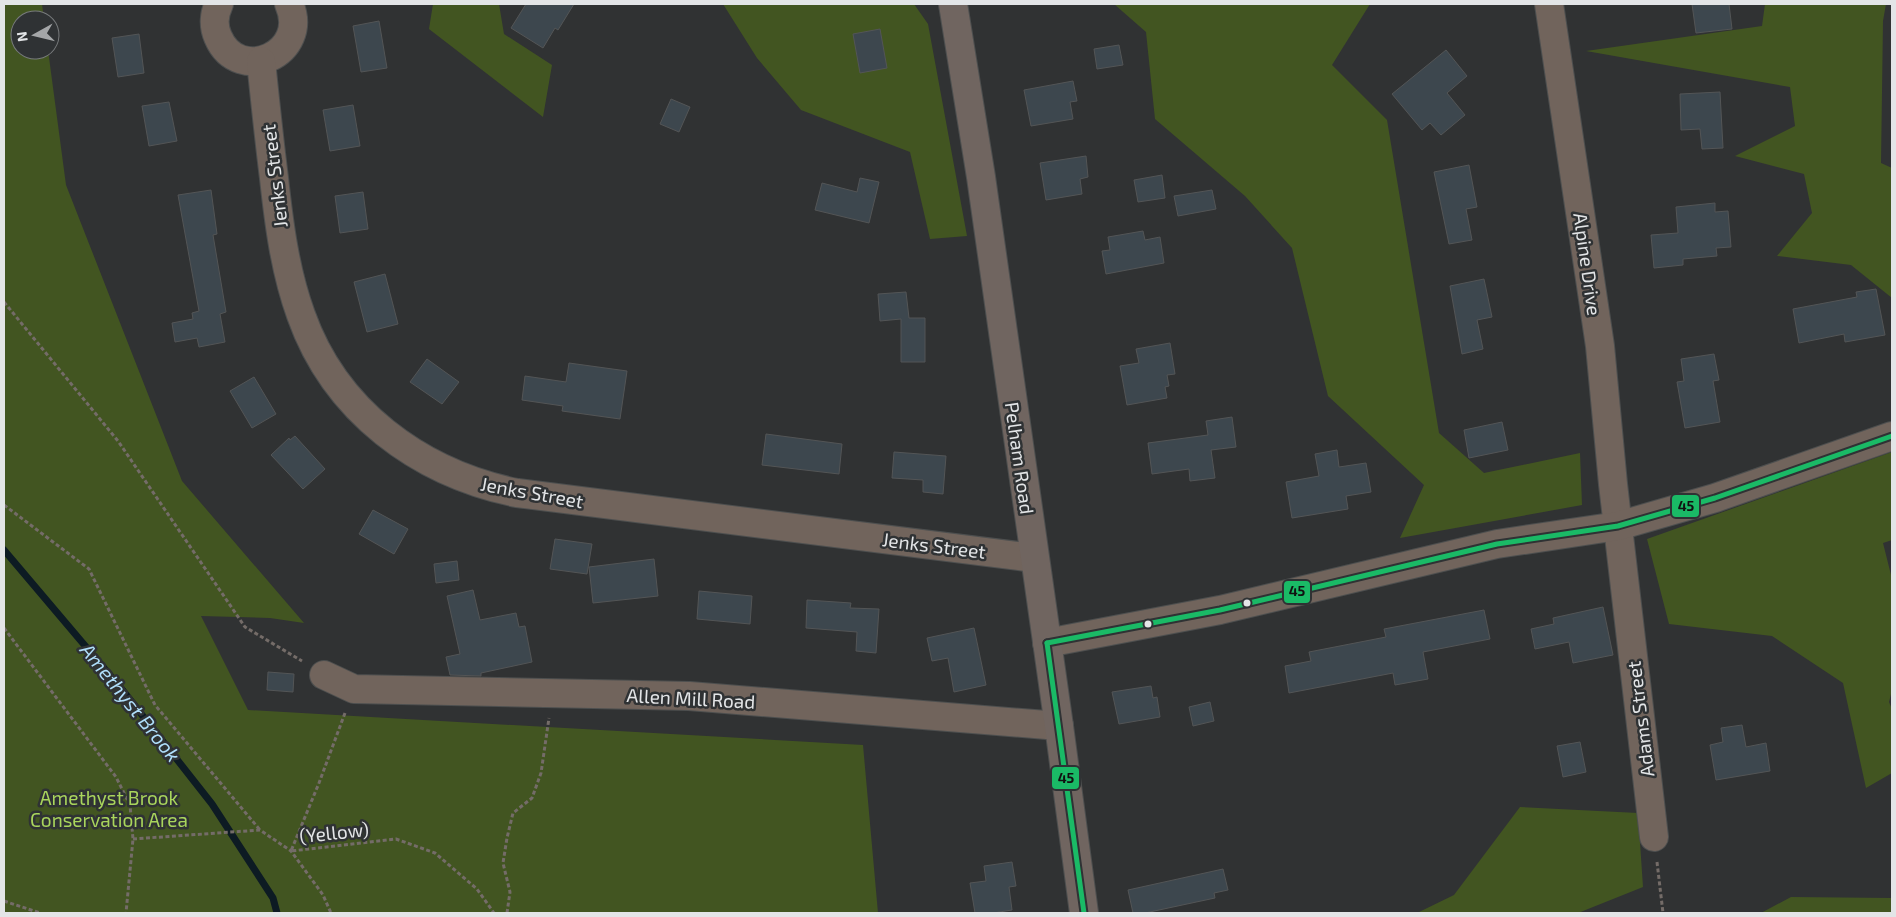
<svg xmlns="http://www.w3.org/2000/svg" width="1896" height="917" font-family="'Exo 2',sans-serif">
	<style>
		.green { fill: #425521 }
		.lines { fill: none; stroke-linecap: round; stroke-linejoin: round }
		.stream { stroke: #0d1b23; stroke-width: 7 }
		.building { fill: #3d474e; stroke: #535556 }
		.minor-casing { stroke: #4d4f4f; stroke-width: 30 }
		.major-casing { stroke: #4d4f4f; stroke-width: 30 }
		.path { stroke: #746c68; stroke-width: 3; stroke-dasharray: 4 2.5; stroke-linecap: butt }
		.minor { stroke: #71645c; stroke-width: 28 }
		.major { stroke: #706560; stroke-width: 28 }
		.bus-1-casing { stroke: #2f3234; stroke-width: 9 }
		.bus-1 { stroke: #1aba66; stroke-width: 5 }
		.bus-dot { fill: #e3e5e7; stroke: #2f3234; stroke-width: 2 }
		.labels { text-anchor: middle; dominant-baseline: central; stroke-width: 5; stroke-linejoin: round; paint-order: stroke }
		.street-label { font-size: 19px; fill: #e3e5e7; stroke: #2f3234 }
		.park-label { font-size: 19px; fill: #a9d55c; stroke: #2f3234 }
		.water-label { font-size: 20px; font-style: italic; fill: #afdefa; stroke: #2f3234 }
		.line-badge { stroke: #2f3234; stroke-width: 2 }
		.pale-badge-label { font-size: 14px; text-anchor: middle; font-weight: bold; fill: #111 }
	</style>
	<rect width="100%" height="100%" fill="#303233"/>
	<g class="green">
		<polygon points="4,4 42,4 44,20 20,20 20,50 48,50 66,185 182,481 304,623 270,618 201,616 248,710 863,745 878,913 4,913"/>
		<polygon points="433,4 499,4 504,34 552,65 543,117 429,29"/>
		<polygon points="723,4 914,4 928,24 967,236 930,239 910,152 801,110 757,58"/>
		<polygon points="1114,4 1370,4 1332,65 1387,120 1439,433 1484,473 1580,453 1582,505 1400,538 1424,485 1328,396 1292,248 1245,196 1155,119 1146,32"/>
		<polygon points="1765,4 1886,4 1883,21 1881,163 1892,168 1892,298 1851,265 1777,256 1812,213 1804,174 1735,156 1795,126 1790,87 1586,51 1762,26"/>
		<polygon points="1892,452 1892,540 1883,543 1892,579 1892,690 1889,702 1892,709 1892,773 1866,788 1843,683 1772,636 1669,624 1647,539"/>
		<polygon points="1520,807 1638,813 1643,887 1578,913 1417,913 1454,895"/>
		<polygon points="1791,897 1892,898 1892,913 1761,913"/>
	</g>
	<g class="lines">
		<polyline class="stream" points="4,550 120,687 212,804 273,898 277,913"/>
	</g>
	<g class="building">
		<polygon points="526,4 574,4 558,30 555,28 543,48 511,28"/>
		<polygon points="1692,4 1729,4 1732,29 1696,33"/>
		<polygon points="379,21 387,68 361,72 353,26"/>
		<polygon points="880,29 887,68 860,73 853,34"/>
		<polygon points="139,34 144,73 118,77 112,38"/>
		<polygon points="1119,45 1123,65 1097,69 1094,49"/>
		<polygon points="1446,50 1467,76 1447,93 1465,115 1441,135 1430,123 1422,130 1392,94"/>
		<polygon points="1073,81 1077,101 1070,102 1073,119 1031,126 1024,90"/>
		<polygon points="1720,92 1723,148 1702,149 1700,129 1681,130 1680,94"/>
		<polygon points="671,99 690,107 679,132 660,124"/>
		<polygon points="169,102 177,141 149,146 142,106"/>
		<polygon points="353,105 360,146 330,151 323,110"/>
		<polygon points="1086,156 1088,177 1080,179 1082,194 1046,200 1040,163"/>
		<polygon points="1469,165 1477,207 1466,209 1472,240 1449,244 1434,172"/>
		<polygon points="1162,175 1165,198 1138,202 1134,180"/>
		<polygon points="860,178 879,182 869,223 815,210 822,183 857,192"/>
		<polygon points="211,190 217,234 213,235 226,312 220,314 225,342 199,347 197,338 175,342 172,323 193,319 192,313 199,311 178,195"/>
		<polygon points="1212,190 1216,209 1178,216 1174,196"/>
		<polygon points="363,192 368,229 340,233 335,196"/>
		<polygon points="1715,203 1715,212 1728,211 1731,247 1716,248 1717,256 1683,259 1683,265 1654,268 1651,235 1678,233 1676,207"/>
		<polygon points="1143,231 1145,240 1160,237 1164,263 1106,274 1102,251 1110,250 1108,237"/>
		<polygon points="385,274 398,324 367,332 354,282"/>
		<polygon points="1484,279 1492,317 1477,320 1483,349 1462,354 1450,286"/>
		<polygon points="1876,289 1885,335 1845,342 1844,334 1799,343 1793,309 1857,297 1856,292"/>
		<polygon points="906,292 909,318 925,318 925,362 901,362 901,319 880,321 878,294"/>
		<polygon points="1170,343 1175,374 1167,375 1169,386 1165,387 1167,398 1127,405 1120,366 1139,363 1136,349"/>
		<polygon points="1714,354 1719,380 1713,381 1720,422 1685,428 1677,382 1684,381 1681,359"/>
		<polygon points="427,359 459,382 442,404 410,382"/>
		<polygon points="569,363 627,371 620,419 562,411 563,406 522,400 525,376 566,382"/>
		<polygon points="254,377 276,414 252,428 230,391"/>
		<polygon points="1232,417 1236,447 1211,450 1215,478 1190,481 1189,469 1152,474 1148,443 1208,435 1206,421"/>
		<polygon points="1502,422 1508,450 1469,458 1464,430"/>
		<polygon points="766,434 842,444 839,474 762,465"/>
		<polygon points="295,436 325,469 303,489 271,455 289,438 290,440"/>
		<polygon points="1337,450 1339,467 1366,463 1371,492 1346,496 1348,509 1292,518 1286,482 1319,476 1315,454"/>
		<polygon points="894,452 946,456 943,494 923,492 923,480 892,478"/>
		<polygon points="373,510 408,529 394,554 359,534"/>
		<polygon points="555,539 592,544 587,574 550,569"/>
		<polygon points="654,559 658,596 593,603 589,567"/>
		<polygon points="457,561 459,580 436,583 434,564"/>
		<polygon points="473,590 480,620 516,613 519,627 525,626 532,662 481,673 481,676 450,675 446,657 460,654 447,596"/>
		<polygon points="699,591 752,596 750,624 697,619"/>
		<polygon points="807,600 851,603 850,608 879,609 876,653 856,651 857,632 806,628"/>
		<polygon points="1603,607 1613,655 1573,663 1569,642 1535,649 1531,629 1554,624 1553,618"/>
		<polygon points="1484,610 1490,639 1423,652 1428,679 1395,685 1393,673 1289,693 1285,666 1311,661 1309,652 1386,637 1384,629"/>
		<polygon points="974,628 986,685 954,692 948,658 932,661 927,638"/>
		<polygon points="268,672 294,674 293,692 267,690"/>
		<polygon points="1151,686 1153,698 1157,697 1160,717 1119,724 1112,692"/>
		<polygon points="1210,702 1214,721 1193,726 1189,707"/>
		<polygon points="1742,725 1746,747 1766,743 1770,771 1716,780 1710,745 1723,742 1721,728"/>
		<polygon points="1580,742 1586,772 1563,777 1557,746"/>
		<polygon points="1012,862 1016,886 1009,887 1012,910 993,913 975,913 970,883 986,881 984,866"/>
		<polygon points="1223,869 1228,890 1214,893 1215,898 1145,913 1133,913 1128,890"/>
	</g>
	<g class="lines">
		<defs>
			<g id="minor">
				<path d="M219,4C214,14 213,26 218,37C239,86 311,53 289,4"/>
				<polyline points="1549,4 1600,346 1613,484 1654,837"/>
				<path d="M261,61C265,100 269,139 274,178C279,224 285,271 301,315C335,411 419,473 517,493L1034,558"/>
				<polyline points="1047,643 1220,610 1497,544 1618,526 1715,498 1892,436"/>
				<polyline points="324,675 354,689 689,696 1059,726"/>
			</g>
			<polyline id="major" points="953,4 981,177 1059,726 1084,913"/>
		</defs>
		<use href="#minor" class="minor-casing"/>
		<use href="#major" class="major-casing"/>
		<g class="path">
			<polyline points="4,302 118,441 245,627 302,661"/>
			<polyline points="4,505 89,569 155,705 260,830"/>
			<polyline points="4,628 116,777 130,805 133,839 126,913"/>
			<polyline points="345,713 319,783 291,851 396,839 435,853 477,889 494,913"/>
			<polyline points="133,839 260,830 291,851 323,895 331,913"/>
			<polyline points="1657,862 1663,913"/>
			<polyline points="4,901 40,913"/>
			<polyline points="507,913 510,892 503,863 507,838 513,813 532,798 541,773 549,718"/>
		</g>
		<use href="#minor" class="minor"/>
		<use href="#major" class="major"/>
		<defs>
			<g id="bus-1">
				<polyline points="1047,643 1220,610 1497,544 1618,526 1715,498 1892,436"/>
				<polyline points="1047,643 1084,913"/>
			</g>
		</defs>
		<use href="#bus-1" class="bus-1-casing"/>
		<use href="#bus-1" class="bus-1"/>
	</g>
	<g class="bus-dot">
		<circle cx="1247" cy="603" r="4.5"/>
		<circle cx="1148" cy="624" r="4.5"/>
	</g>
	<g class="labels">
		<g class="street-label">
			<text transform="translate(274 176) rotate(-97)">Jenks Street</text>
			<text transform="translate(1588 264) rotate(82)">Alpine Drive</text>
			<text transform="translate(1020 458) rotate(82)">Pelham Road</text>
			<text transform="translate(532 492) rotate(10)">Jenks Street</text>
			<text transform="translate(934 545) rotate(7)">Jenks Street</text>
			<text transform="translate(691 698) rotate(3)">Allen Mill Road</text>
			<text transform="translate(1640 719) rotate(-97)">Adams Street</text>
			<text transform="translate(334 832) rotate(-6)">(Yellow)</text>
		</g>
		<g class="park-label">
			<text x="109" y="797">Amethyst Brook<tspan x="109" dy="22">Conservation Area</tspan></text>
		</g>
		<g class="water-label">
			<text transform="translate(131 702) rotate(51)">Amethyst Brook</text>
		</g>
	</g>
	<g class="line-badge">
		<rect x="1671" y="494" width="29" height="24" rx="5" fill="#1aba66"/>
		<rect x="1283" y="580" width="28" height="24" rx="5" fill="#1aba66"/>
		<rect x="1051" y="766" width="29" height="24" rx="5" fill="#1aba66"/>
	</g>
	<g class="pale-badge-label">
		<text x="1686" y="511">45</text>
		<text x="1297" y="596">45</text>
		<text x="1066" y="783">45</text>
	</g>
	<rect width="1896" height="917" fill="none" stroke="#e3e5e7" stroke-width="10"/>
	<g transform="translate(35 35) rotate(262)"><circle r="24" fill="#2f3234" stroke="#777a7c"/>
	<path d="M0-4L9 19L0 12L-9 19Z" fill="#a4a6a8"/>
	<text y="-8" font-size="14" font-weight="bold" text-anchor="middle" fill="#e3e5e7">N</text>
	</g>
</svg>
